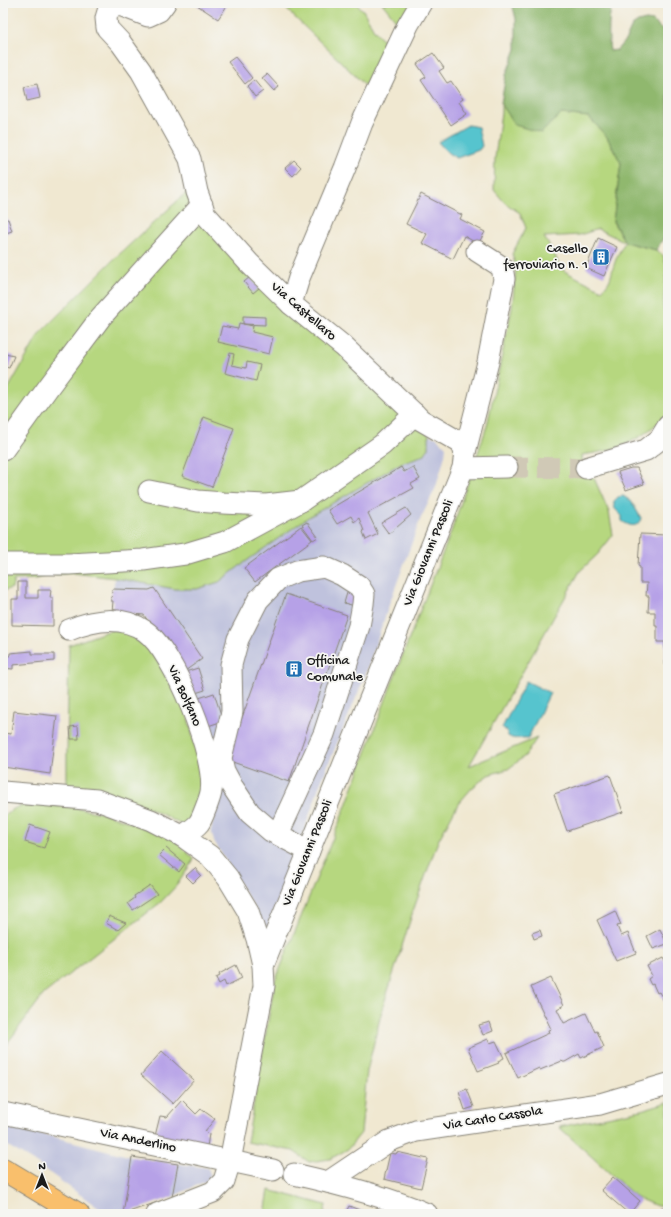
<svg xmlns="http://www.w3.org/2000/svg" width="671" height="1217" font-family="'Gochi Hand',sans-serif">
	<style>
		.industrial { fill: #bfc2dd }
		.green { fill: #b6d77f; stroke: #697a4e; fill-rule: evenodd }
		.forest { fill: #90b86e; stroke: #566a45 }
		.water { fill: #57c4ce; stroke: #3a7075 }
		.building { fill: #b6a1e7 }
		.lines { fill: none; stroke-linecap: round; stroke-linejoin: round }
		.minor-tunnel { stroke: #d0c9b6; stroke-width: 21; stroke-dasharray: 21 10; stroke-linecap: butt }
		.minor-casing { stroke: #868276; stroke-width: 23 }
		.major-casing { stroke: #868276; stroke-width: 24 }
		.minor { stroke: #fff; stroke-width: 21 }
		.major { stroke: #f9bf6c; stroke-width: 22 }
		.labels { text-anchor: middle; dominant-baseline: central; stroke-width: 3.5; stroke-linejoin: round; paint-order: stroke }
		.poi-label { font-size: 14px; fill: #1c1c1c; stroke: #f6f6f2; text-anchor: end }
		.street-label { font-size: 14px; fill: #1c1c1c; stroke: #f6f6f2 }
	</style>
	<rect width="100%" height="100%" fill="#f6f6f2"/>
	<filter id="ink" filterUnits="userSpaceOnUse"><feTurbulence type="fractalNoise" baseFrequency=".025" numOctaves="2"/><feDisplacementMap in="SourceGraphic" scale="8" xChannelSelector="R" yChannelSelector="G"/><feConvolveMatrix kernelMatrix="1 2 1 2 8 2 1 2 1" color-interpolation-filters="sRGB"/></filter>
	<filter id="wash" filterUnits="userSpaceOnUse"><feTurbulence type="fractalNoise" baseFrequency=".012" numOctaves="4" result="noise"/><feDisplacementMap in="SourceGraphic" scale="16" xChannelSelector="R" yChannelSelector="G"/><feGaussianBlur stdDeviation="0.9" result="paint"/><feColorMatrix in="noise" values="0 0 0 0 0 0 0 0 0 0 0 0 0 0 0 0 0 1.4 0 .05"/><feComposite in="paint" operator="in"/></filter>
	<g filter="url(#wash)">
		<rect width="100%" height="100%" fill="#f0e8d1"/>
		<g class="industrial">
			<polygon points="429,435 437,438 446,447 445,455 436,487 420,520 389,605 365,676 319,787 295,857 267,929 214,841 211,830 220,794 182,673 144,616 112,612 113,601 111,601 115,578 175,589 219,582 241,565 307,518 401,463 424,455"/>
			<polygon points="3,1126 35,1132 132,1157 208,1168 210,1174 208,1180 172,1197 125,1214 107,1214 33,1161 3,1143"/>
		</g>
		<g class="green">
			<polygon points="280,3 355,3 363,10 374,30 391,48 372,92"/>
			<polygon points="382,3 413,3 398,23"/>
			<path d="M501,103L515,125L561,114L589,117L607,137L621,163L613,222L625,242L656,250L663,255L666,265V275L663,307L668,330V413C653,429 636,441 616,448C605,452 593,453 582,455L583,474L594,478L609,512L613,535L598,554L580,571L469,766L537,738L525,756L508,769L488,775L472,788L458,804L438,841L413,911L382,1010L367,1071L361,1133L348,1149L330,1159L309,1162L293,1151L247,1142L275,981L345,808L398,667L451,532L487,426L512,308L516,267L512,254L526,228L520,213L505,203L494,190L495,158L501,113ZM598,229L625,242C621,249 617,255 615,262C610,276 613,279 602,290L564,271L558,263L554,253L544,237L580,235Z"/>
			<polygon points="186,193 197,193 204,207 429,435 429,448 424,455 401,463 307,518 241,565 219,582 197,589 175,589 115,578 73,573 50,575 36,579 14,580 12,588 3,591 3,398 40,333 112,261"/>
			<path d="M114,629L144,637L187,713L204,784L201,799L185,827C176,822 167,816 157,812C129,799 98,792 67,786V754L69,645Z"/>
			<path d="M32,804L70,807L107,814L172,838L194,859L177,885L161,902L44,994L3,1049V816H4C12,808 21,805 32,804Z"/>
			<polygon points="668,1102 668,1208 666,1206 657,1206 637,1198 559,1127 641,1110"/>
			<polygon points="269,1190 326,1205 324,1214 265,1214"/>
		</g>
		<path class="forest" d="M512,3H613C608,12 608,41 610,51L617,50L626,39L632,26L638,22L646,20L653,21L662,30L668,32V231L656,250L625,242L613,221L621,163L607,137L589,117L561,114L541,133L515,125L501,103L506,75L516,49V19Z"/>
		<g class="water">
			<polygon points="468,125 478,127 482,146 479,150 457,158 448,153 438,142"/>
			<path d="M623,496L631,501L641,518C638,529 629,526 622,521V516C617,510 613,510 614,501L618,497Z"/>
			<path d="M526,681L550,693L528,738C520,737 515,741 508,736L507,731L502,728Z"/>
		</g>
		<g id="blocks">
			<g class="building">
				<polygon points="194,3 229,3 218,19"/>
				<polygon points="433,53 444,68 439,71 447,83 451,81 463,99 459,102 467,114 451,125 421,80 426,77 417,64"/>
				<polygon points="235,57 252,78 245,84 228,62"/>
				<polygon points="267,74 279,87 274,91 262,78"/>
				<polygon points="254,80 263,91 255,97 247,86"/>
				<polygon points="37,84 40,98 27,101 24,87"/>
				<polygon points="294,160 301,167 293,176 285,168"/>
				<polygon points="421,194 462,215 460,219 485,232 478,244 464,236 453,259 422,243 427,234 406,224"/>
				<polygon points="8,219 12,231 3,234 3,220"/>
				<polygon points="598,238 617,247 604,276 586,268"/>
				<polygon points="250,277 259,288 253,293 244,282"/>
				<polygon points="243,316 265,317 265,325 243,324"/>
				<polygon points="239,323 253,326 252,332 273,337 269,354 218,342 222,326 238,329"/>
				<polygon points="230,353 234,354 232,365 246,368 247,362 260,365 256,381 225,373"/>
				<polygon points="5,354 14,356 9,368 3,366 3,359"/>
				<polygon points="204,417 234,428 212,487 182,476"/>
				<polygon points="401,467 404,472 413,467 420,479 411,484 414,488 368,513 378,534 366,540 363,532 364,531 359,518 354,522 351,516 337,524 328,510"/>
				<polygon points="631,468 637,468 644,484 626,490 618,472"/>
				<polygon points="406,508 411,515 389,534 381,523"/>
				<polygon points="307,522 318,537 313,540 302,525"/>
				<polygon points="301,526 312,540 255,582 244,568"/>
				<polygon points="640,534 668,535 667,568 668,568 668,671 665,671 665,642 657,642 657,626 655,626 655,612 648,612 649,596 646,596 647,583 640,583 640,567 638,566"/>
				<polygon points="18,582 26,582 26,598 38,598 38,590 51,590 50,598 53,598 53,626 12,625 12,599 18,599"/>
				<polygon points="154,588 202,659 182,673 198,668 205,690 189,695 182,673 144,615 112,612 113,601 111,601 112,589 149,590"/>
				<polygon points="347,593 358,596 355,606 344,603"/>
				<polygon points="286,594 347,615 289,782 227,760"/>
				<polygon points="32,651 32,654 54,654 54,661 13,665 13,669 3,668 3,655 10,656 10,653"/>
				<polygon points="214,693 223,721 202,728 193,700"/>
				<polygon points="14,711 57,716 50,774 3,767 3,733 11,734"/>
				<polygon points="78,726 79,739 71,739 70,727"/>
				<polygon points="610,775 623,812 567,831 554,794"/>
				<polygon points="30,825 50,832 44,848 25,842"/>
				<polygon points="166,848 185,864 179,872 159,855"/>
				<polygon points="195,868 201,875 193,883 186,876"/>
				<polygon points="150,885 157,894 133,910 128,903 135,898 134,896"/>
				<polygon points="615,911 621,925 617,926 621,936 628,933 636,953 616,961 597,920"/>
				<polygon points="109,916 126,923 118,930 106,923"/>
				<polygon points="660,929 667,944 653,949 647,936"/>
				<polygon points="540,930 542,936 534,939 532,933"/>
				<polygon points="663,958 668,967 668,1008 659,992 657,993 653,984 651,985 648,979 652,976 647,966"/>
				<polygon points="236,965 242,978 226,986 224,981 219,984 216,978 220,976 219,974"/>
				<polygon points="551,978 564,1005 557,1009 564,1023 586,1013 595,1032 597,1031 604,1047 581,1058 579,1054 565,1062 563,1062 562,1061 540,1070 539,1068 518,1078 506,1053 549,1033 548,1030 551,1029 531,987"/>
				<polygon points="490,1022 493,1031 483,1035 479,1025"/>
				<polygon points="488,1039 490,1043 496,1041 504,1058 498,1061 499,1063 478,1071 468,1048"/>
				<polygon points="162,1051 194,1080 173,1104 141,1075"/>
				<polygon points="467,1089 474,1107 465,1110 459,1092"/>
				<polygon points="182,1100 196,1114 201,1109 215,1119 205,1131 209,1134 207,1147 155,1136 160,1116 167,1117"/>
				<polygon points="397,1152 428,1159 421,1188 384,1179 390,1153 396,1154"/>
				<polygon points="132,1157 178,1164 172,1197 123,1214"/>
				<polygon points="613,1177 640,1201 629,1214 601,1190"/>
				<polygon points="349,1206 370,1214 345,1214"/>
				<polygon points="662,1207 668,1212 668,1214 655,1214"/>
			</g>
		</g>
	</g>
	<g filter="url(#ink)">
		<use href="#blocks" fill-opacity="0" stroke="#868276" stroke-width="1"/>
		<g class="lines">
			<polyline class="minor-tunnel" points="507,467 586,468"/>
			<defs>
				<g id="minor">
					<polyline points="165,3 159,11 148,16 120,5 109,8 106,18 107,28 121,43 141,71 190,159 197,192 205,214 249,263 291,304 343,346 421,420 461,443 465,452"/>
					<polyline points="291,304 299,278 345,168 362,123 408,25 421,3"/>
					<polyline points="3,450 50,385 101,317 202,205"/>
					<polyline points="463,468 507,467"/>
					<polyline points="586,468 646,450 660,439 668,426"/>
					<polyline points="149,491 198,501 223,503 266,505 301,501 382,445 415,414"/>
					<polyline points="3,564 69,564 143,560 185,554 225,542 301,501"/>
					<path d="M69,630C93,620 122,615 145,631C174,651 217,758 211,792C210,798 202,819 199,823C194,829 188,832 182,836"/>
					<polyline points="3,792 97,800 151,820 182,836 210,856 228,878 248,911 257,939 263,965"/>
					<polyline points="278,834 324,734 359,626 363,604 364,594 359,586 342,575 324,567 297,571 278,579 258,600 238,639 231,665 232,712 221,758 224,771 232,786 250,813 271,831 309,851"/>
					<polyline points="3,1113 273,1170"/>
					<path d="M294,1174C338,1184 386,1196 427,1214"/>
					<polyline points="328,1182 389,1141 416,1131 600,1104 668,1084"/>
					<polyline points="157,1214 213,1192 224,1181 230,1161 264,986 263,965 463,468 465,452 488,362 504,279 502,267 477,251"/>
				</g>
				<polyline id="major" points="3,1169 78,1214"/>
			</defs>
			<use href="#minor" class="minor-casing"/>
			<use href="#major" class="major-casing"/>
			<use href="#minor" class="minor"/>
			<use href="#major" class="major"/>
		</g>
	</g>
	<defs>
		<symbol id="building-square" viewBox="-11 -11 22 22"><rect x="-9" y="-9" width="18" height="18" rx="4" fill="#1f6fb2" stroke="#f6f6f2"/><path d="M-4-6H4V6H1V3H-1V6H-4ZM-2.5-4.3h1.7v1.8h-1.7ZM.8-4.3h1.7v1.8H.8ZM-2.5-1h1.7V.8h-1.7ZM.8-1h1.7V.8H.8Z" fill="#fff"/></symbol>
	</defs>
	<g fill-rule="evenodd">
		<use href="#building-square" x="591" y="247" width="20" height="20"/>
		<use href="#building-square" x="284" y="659" width="20" height="20"/>
	</g>
	<g class="labels">
		<g class="poi-label">
			<text x="588" y="249">Casello<tspan x="588" dy="16">ferroviario n. 1</tspan></text>
			<text x="307" y="661" text-anchor="start">Officina<tspan x="307" dy="16">Comunale</tspan></text>
		</g>
		<g class="street-label">
			<text transform="translate(303 312) rotate(41)">Via Castellaro</text>
			<text transform="translate(429 553) rotate(-68)">Via Giovanni Pascoli</text>
			<text transform="translate(184 696) rotate(66)">Via Bolfano</text>
			<text transform="translate(308 853) rotate(-68)">Via Giovanni Pascoli</text>
			<text transform="translate(493 1119) rotate(-9)">Via Carlo Cassola</text>
			<text transform="translate(138 1141) rotate(12)">Via Anderlino</text>
		</g>
	</g>
	<rect width="671" height="1217" fill="none" stroke="#f6f6f2" stroke-width="16"/>
	<g transform="translate(42 1175)" stroke="#f6f6f2" stroke-width="3" paint-order="stroke">
	<path d="M0-3L7 15L0 10L-7 15Z" fill="#1c1c1c"/>
	<text y="-6" font-size="11" font-weight="bold" text-anchor="middle" fill="#1c1c1c">N</text>
	</g>
</svg>
